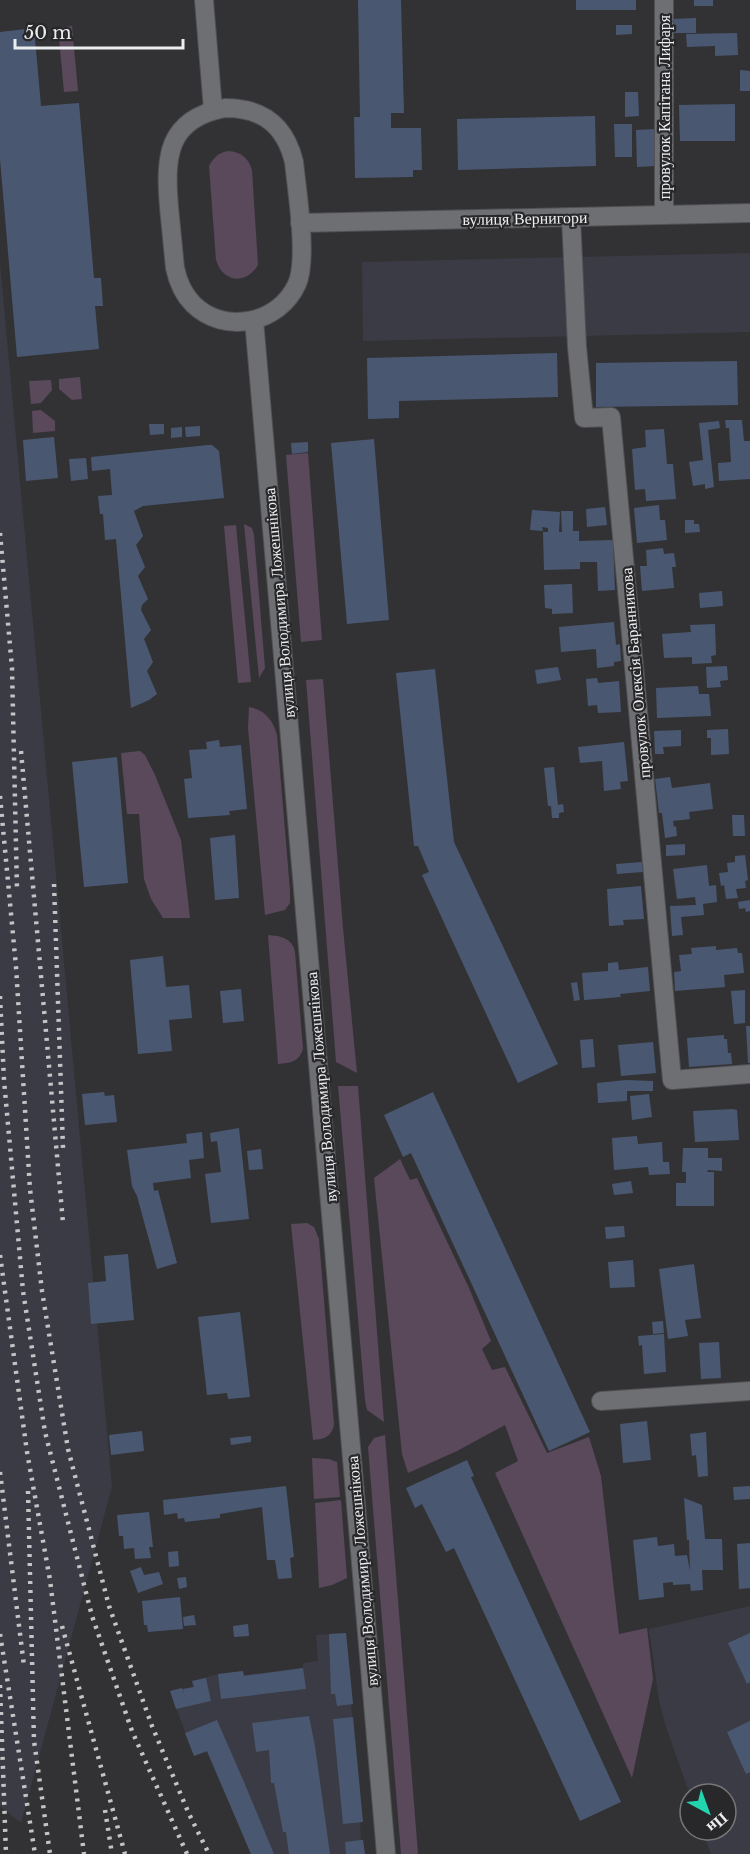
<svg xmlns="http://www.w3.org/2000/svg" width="750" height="1854" font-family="'Libre Baskerville',serif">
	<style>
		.built { fill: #3a3b44 }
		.green { fill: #5a485b }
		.building { fill: #495870 }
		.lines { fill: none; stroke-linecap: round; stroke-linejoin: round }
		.street-casing { stroke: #515154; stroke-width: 20 }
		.secondary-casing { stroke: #515154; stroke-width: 20 }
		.street { stroke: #6e6f72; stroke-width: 18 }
		.secondary { stroke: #6e6f72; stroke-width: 18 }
		.rail { stroke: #c3c4c6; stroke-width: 4.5; stroke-dasharray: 3 6; stroke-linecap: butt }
		.labels { text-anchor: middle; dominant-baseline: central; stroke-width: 4.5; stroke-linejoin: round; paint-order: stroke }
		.street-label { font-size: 16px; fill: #ecedef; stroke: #28282b }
	</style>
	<rect width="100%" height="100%" fill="#323235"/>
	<g class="built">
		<polygon points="750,253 750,332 363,341 362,262"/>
		<polygon points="0,263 112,1487 21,1823 0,1806"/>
		<polygon points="750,1606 750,1854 711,1854 702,1830 726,1830 726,1794 690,1795 666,1727 659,1701 649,1629"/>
		<polygon points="346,1633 353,1704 351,1705 363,1822 360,1822 361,1840 363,1840 365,1854 251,1854 207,1752 194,1756 170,1691 193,1687 192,1681 218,1674 243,1671 244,1675 303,1668 303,1663 318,1661 316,1635"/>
	</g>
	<g class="green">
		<polygon points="72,26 78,91 64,92 58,28"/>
		<path d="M228,151C242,152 248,158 252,170L258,265C246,285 223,283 216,260L209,166C214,157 218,153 228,151Z"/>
		<polygon points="80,377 82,399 72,400 59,389 59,379"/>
		<polygon points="51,380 52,390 41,403 31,404 29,381"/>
		<polygon points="41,410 55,421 55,431 33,433 32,411"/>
		<polygon points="308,453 322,640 301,642 286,455"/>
		<polygon points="244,524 252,528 254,535 265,668 259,678"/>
		<polygon points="236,525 251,682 238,683 224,526"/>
		<polygon points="323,679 343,928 357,1073 336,1062 306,680"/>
		<path d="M249,707C265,710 273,720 277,735L290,890V903L285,910L265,915L248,728Z"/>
		<polygon points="140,751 145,755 155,775 181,840 190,918 163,918 151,899 144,879 139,814 127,814 121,753"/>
		<path d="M268,935C281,936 292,938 295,952L303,1049C299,1062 290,1063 278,1064Z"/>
		<polygon points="338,1086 358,1086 384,1422 367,1410 365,1400"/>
		<polygon points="400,1159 410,1180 417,1178 469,1288 491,1341 482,1349 492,1370 505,1367 547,1453 589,1437 601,1476 619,1634 647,1628 653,1679 632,1778 495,1473 518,1461 505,1425 457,1451 408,1473 402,1454 374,1178"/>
		<path d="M307,1223L314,1227L319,1239L334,1424C332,1437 324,1439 313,1440L291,1224Z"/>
		<polygon points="385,1435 418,1854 401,1854 368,1447 374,1438"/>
		<polygon points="312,1458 329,1459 337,1462 340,1497 314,1499"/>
		<polygon points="341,1500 347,1578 332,1585 319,1588 315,1503"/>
	</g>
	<g class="building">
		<polygon points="358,0 401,0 404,113 391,113 391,128 421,128 422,170 413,170 413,177 355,178 354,117 360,117"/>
		<rect x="576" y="0" width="60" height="10"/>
		<rect x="694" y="0" width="19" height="6"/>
		<polygon points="696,18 696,33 671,33 672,19"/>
		<polygon points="616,25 632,25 632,34 616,35"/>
		<polygon points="34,28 41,106 79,103 94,278 101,278 103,306 95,306 99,349 17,357 0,159 0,32"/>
		<polygon points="737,33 738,55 715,56 715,46 687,47 686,34"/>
		<polygon points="740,70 750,71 750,91 740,91"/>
		<polygon points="625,92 638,92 639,116 625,117"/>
		<polygon points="735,104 735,141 680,141 679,105"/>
		<polygon points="595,116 596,166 458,170 457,119"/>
		<polygon points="614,124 632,124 632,157 615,157"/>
		<polygon points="654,129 655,166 637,167 636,130"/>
		<polygon points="557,353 558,397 399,401 399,418 368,419 367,358"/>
		<polygon points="737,361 738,405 596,407 596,363"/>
		<polygon points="725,420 742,420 744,441 750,441 750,479 719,481 718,463 731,462 729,428 726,428"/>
		<polygon points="719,421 720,428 708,430 714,487 705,489 705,484 693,486 689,462 703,460 699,423"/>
		<polygon points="149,424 164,424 164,434 150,435"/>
		<polygon points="200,426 200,436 186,437 185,427"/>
		<polygon points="182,427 182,437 171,438 171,428"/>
		<polygon points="664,429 667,464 673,464 676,499 646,501 645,489 635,490 632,449 646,447 645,430"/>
		<polygon points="54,437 58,478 26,481 23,440"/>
		<polygon points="374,439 389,620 347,624 331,443"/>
		<polygon points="308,442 308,452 292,454 291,443"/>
		<polygon points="208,445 212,445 219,451 224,498 143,506 134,511 143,536 136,545 145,567 138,576 148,599 142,605 141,610 151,630 144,639 153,662 147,671 157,694 149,700 131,708 116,539 105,540 103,514 100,514 98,496 112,495 110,469 92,471 91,457"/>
		<polygon points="86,458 88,479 71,481 69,459"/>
		<polygon points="659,505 660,520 665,520 667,540 637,543 634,508"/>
		<polygon points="605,507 607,525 587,527 586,509"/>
		<polygon points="532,510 560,512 559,532 562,532 561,511 573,511 573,531 579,531 579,541 613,540 615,590 598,591 597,562 580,562 580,569 544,570 543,532 548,532 548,528 542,527 543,531 530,530"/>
		<polygon points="685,520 694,520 694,524 699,524 700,532 685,533"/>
		<polygon points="663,548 664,554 674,553 676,567 672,567 674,588 642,591 640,566 647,566 646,550"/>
		<polygon points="572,584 573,613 552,614 552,609 545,608 544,585"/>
		<polygon points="722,591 723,606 700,608 699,593"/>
		<polygon points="614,622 616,645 620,644 621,661 614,662 614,666 597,668 596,649 561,652 559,627"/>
		<polygon points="715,624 716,655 711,656 712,663 692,664 692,657 664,658 662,634 691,632 690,625"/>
		<polygon points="727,666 728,680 720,681 721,687 707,688 706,667"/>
		<polygon points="558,667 561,680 537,684 535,670"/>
		<polygon points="435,669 454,842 558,1064 518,1083 422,875 429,872 418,846 414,846 396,673"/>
		<polygon points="597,678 598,683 619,681 621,712 598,713 597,705 588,706 586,679"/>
		<polygon points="698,686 699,694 709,694 711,716 657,718 656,688"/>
		<polygon points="728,729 729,754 711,755 711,738 707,738 707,730"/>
		<polygon points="681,730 681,746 663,747 664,754 655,754 654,731"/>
		<polygon points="219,740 220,747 241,745 247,809 229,811 230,815 188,818 184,779 192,778 189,750 207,749 206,742"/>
		<polygon points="624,742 628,781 620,782 621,789 604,791 602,761 580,763 578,747"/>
		<polygon points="117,757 128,883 84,887 72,762"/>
		<polygon points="554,767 558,805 563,804 564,812 559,813 559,818 552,818 551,806 548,806 544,768"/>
		<polygon points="670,777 672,788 710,783 713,809 689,812 690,819 673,821 674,827 676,826 677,836 665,838 662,813 659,813 655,779"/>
		<polygon points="732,815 744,815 745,836 733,836"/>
		<polygon points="235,835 239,898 215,900 210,838"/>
		<polygon points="685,844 685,855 666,856 666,845"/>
		<polygon points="745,855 748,880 745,881 746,888 736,889 738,898 726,899 724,885 721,886 719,873 728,872 727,863 735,862 735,856"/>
		<polygon points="642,862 643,872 617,874 616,864"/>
		<polygon points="707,865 709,886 716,885 717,902 703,904 704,915 681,917 683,935 672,936 670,906 696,905 695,897 677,899 673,869"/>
		<polygon points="641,886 644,919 623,920 624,925 609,926 607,889"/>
		<polygon points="750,900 750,911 746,912 745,908 739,909 738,902"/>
		<polygon points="716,946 716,950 737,948 738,953 742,953 744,973 724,975 725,987 675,991 674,972 681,971 679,955 692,954 691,948"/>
		<polygon points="163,956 166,987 189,985 192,1018 169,1020 172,1051 138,1054 130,960"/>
		<polygon points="618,962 619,970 648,967 650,991 620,994 621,997 584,1000 582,973 608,971 608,963"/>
		<polygon points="577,982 580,1000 574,1001 571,983"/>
		<polygon points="241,989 244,1021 223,1023 220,991"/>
		<polygon points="745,990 745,1023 734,1024 731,991"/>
		<polygon points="746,1026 750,1026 750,1063 748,1063"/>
		<polygon points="724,1035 724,1039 727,1039 728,1053 731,1053 732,1064 689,1067 687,1038"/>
		<polygon points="593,1039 595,1067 582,1068 580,1040"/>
		<polygon points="653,1042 656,1073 621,1076 618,1045"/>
		<polygon points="626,1080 653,1081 653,1091 627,1091 627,1101 598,1103 597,1083"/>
		<polygon points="104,1092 105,1096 114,1095 117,1122 85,1125 82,1094"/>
		<polygon points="433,1092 590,1432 549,1451 411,1153 403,1157 384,1115"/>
		<polygon points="649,1094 652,1117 632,1120 630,1096"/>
		<polygon points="733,1109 737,1110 739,1140 695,1142 693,1111"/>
		<polygon points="239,1128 249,1219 211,1223 205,1174 221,1172 217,1141 211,1142 210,1133"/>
		<polygon points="202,1132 204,1158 189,1160 191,1178 153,1183 154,1191 158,1190 177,1263 157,1269 137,1196 132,1186 127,1150 187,1143 186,1134"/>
		<polygon points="637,1136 638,1144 662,1142 663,1162 669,1162 670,1174 649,1175 648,1167 614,1170 612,1138"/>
		<polygon points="683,1148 708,1148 708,1158 722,1158 722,1171 708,1170 707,1172 714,1172 714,1206 676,1206 676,1183 686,1183 686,1172 682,1172"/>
		<polygon points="261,1149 263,1169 249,1170 247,1151"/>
		<polygon points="631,1181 633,1193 614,1195 612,1184"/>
		<polygon points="624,1226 625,1237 606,1239 605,1227"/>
		<polygon points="128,1254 134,1320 91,1324 88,1283 106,1281 104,1256"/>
		<polygon points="633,1260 635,1287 610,1288 608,1262"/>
		<polygon points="694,1264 701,1318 685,1320 688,1336 668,1339 659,1269"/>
		<polygon points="240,1312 250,1397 228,1399 227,1393 207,1395 198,1317"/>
		<polygon points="663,1321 664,1333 653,1334 652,1322"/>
		<polygon points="664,1334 666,1372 644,1374 642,1345 639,1346 638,1336"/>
		<polygon points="719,1342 721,1378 701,1379 699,1343"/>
		<polygon points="647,1421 651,1460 623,1463 620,1424"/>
		<polygon points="142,1431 144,1451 111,1455 109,1435"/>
		<polygon points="706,1432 708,1476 698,1477 696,1455 692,1456 690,1434"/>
		<polygon points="251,1436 251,1442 231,1445 230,1438"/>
		<polygon points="467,1460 474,1476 471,1477 621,1802 580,1821 454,1548 446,1552 422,1504 415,1508 406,1488"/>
		<polygon points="286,1486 294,1557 290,1558 292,1578 278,1579 275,1560 267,1560 262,1507 220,1514 220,1518 185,1522 184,1518 178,1519 177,1513 164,1515 163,1500"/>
		<polygon points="750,1486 750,1499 734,1500 733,1487"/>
		<polygon points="684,1498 702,1505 705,1539 722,1539 723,1570 702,1570 703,1590 691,1591 690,1584 673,1585 673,1582 663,1583 664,1597 639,1600 633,1540 657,1537 658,1546 674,1544 675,1556 687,1555 690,1571 689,1540 687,1540"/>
		<polygon points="149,1512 153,1547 149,1547 151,1558 135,1559 134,1548 124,1549 123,1536 119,1536 117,1515"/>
		<polygon points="750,1543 750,1588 739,1589 737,1544"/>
		<polygon points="178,1551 179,1566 169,1567 168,1552"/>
		<polygon points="141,1567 144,1575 159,1572 163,1584 138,1593 130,1571"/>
		<polygon points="186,1577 187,1587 179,1589 177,1578"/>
		<polygon points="180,1597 183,1629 148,1632 147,1625 144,1625 142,1601"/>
		<polygon points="194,1615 196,1625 184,1626 183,1617"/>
		<polygon points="248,1624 249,1636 234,1637 233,1626"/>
		<polygon points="346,1633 353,1704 337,1706 335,1694 331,1694 329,1634"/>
		<polygon points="750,1633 750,1682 747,1684 728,1643"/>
		<polygon points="303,1668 306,1689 221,1699 218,1674 243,1671 244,1676"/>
		<polygon points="206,1678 211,1701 176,1709 170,1691 182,1688 185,1697 183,1689 194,1687 192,1681"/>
		<polygon points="309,1716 315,1746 330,1854 289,1854 286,1832 283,1832 274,1783 271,1783 269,1750 256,1752 252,1723"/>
		<polygon points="353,1717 363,1822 343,1824 333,1719"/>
		<polygon points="217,1720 244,1782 274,1854 251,1854 207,1751 194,1756 185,1733"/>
		<polygon points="750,1721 750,1772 746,1774 727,1732"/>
		<polygon points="361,1840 363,1840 365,1854 346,1854 345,1842"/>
	</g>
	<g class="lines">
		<defs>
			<g id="street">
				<polyline points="664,0 664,215"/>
				<polyline points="571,217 577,347 584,418 611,417 672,1080 750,1074"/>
				<polyline points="601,1401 750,1391"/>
			</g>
			<g id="secondary">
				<polyline points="204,0 213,110"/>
				<path d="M225,108C263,108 285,125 294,162C297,192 308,259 297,284C279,324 224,335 193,304C183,294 178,282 175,268C173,248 171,228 169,207C165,158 166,119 225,108Z"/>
				<polyline points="300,223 750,213"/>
				<polyline points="254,320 386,1854"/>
			</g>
		</defs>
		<use href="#street" class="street-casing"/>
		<use href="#secondary" class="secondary-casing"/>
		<use href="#street" class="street"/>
		<use href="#secondary" class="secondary"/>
		<g class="rail">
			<polyline points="0,533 12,668 17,890"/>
			<polyline points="21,751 63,1223"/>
			<polyline points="0,796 16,967 30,1189 42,1291 68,1449 109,1606 152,1726 189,1814 209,1854"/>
			<polyline points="54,884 63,1148"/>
			<polyline points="0,996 4,1080 23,1291 45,1432 92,1616 132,1731 187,1854"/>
			<polyline points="0,1255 27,1452 50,1580 84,1854"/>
			<polyline points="0,1472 24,1666"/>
			<polyline points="28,1491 34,1741 50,1854"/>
			<polyline points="62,1626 125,1854"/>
			<polyline points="0,1634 35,1854"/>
			<polyline points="0,1685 6,1854"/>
			<polyline points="105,1810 112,1854"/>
		</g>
	</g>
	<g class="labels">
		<g class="street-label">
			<text transform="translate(664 107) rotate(-90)">провулок Капітана Лифаря</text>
			<text transform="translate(525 218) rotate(-1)">вулиця Вернигори</text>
			<text transform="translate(279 603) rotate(-95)">вулиця Володимира Ложешнікова</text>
			<text transform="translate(635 673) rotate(-95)">провулок Олексія Баранникова</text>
			<text transform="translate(321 1087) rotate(-95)">вулиця Володимира Ложешнікова</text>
			<text transform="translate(362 1571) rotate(-95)">вулиця Володимира Ложешнікова</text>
		</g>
	</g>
	<g transform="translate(708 1812) rotate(139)"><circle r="28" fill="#28282b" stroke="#767779" stroke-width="1.5"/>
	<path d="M0-4.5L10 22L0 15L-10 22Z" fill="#22d5af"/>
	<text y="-9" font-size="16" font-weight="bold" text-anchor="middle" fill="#ecedef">Пн</text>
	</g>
	<path d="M15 39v9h168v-9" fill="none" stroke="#ecedef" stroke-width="3"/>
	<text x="24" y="39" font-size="18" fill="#ecedef" stroke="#28282b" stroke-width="4.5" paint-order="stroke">50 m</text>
</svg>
